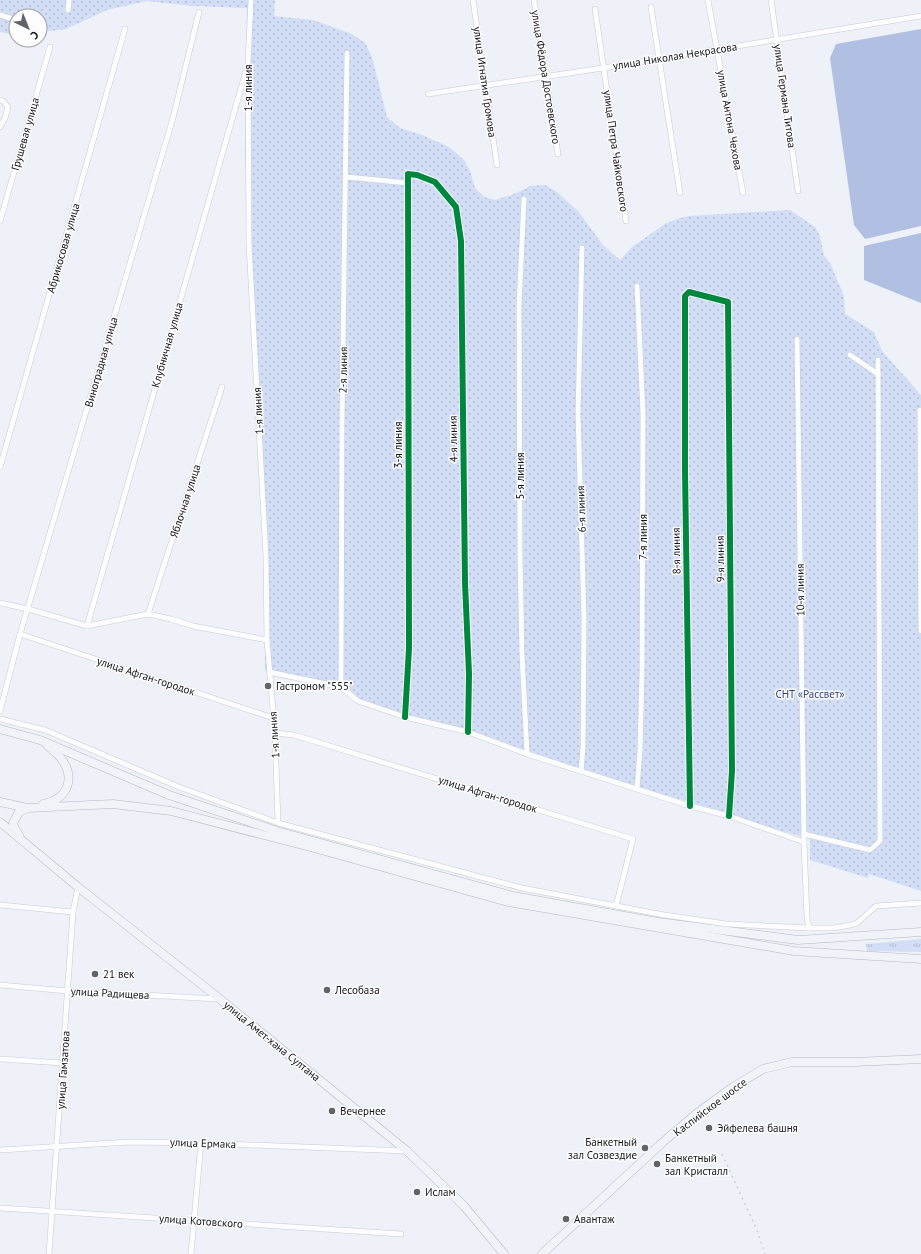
<svg xmlns="http://www.w3.org/2000/svg" width="921" height="1254" font-family="'PT Sans',sans-serif">
	<style>
		.grass { fill: url(#grass-tufts) }
		.garden { fill: url(#garden-dots) }
		.water { fill: #b0bfe2 }
		.lines { fill: none; stroke-linecap: round; stroke-linejoin: round }
		.minor-casing { stroke: #c9cbd1; stroke-width: 6 }
		.primary-casing { stroke: #b5b9c4; stroke-width: 9 }
		.minor { stroke: #fcfdfe; stroke-width: 5 }
		.primary { stroke: #f0f3f8; stroke-width: 8 }
		.rail { stroke: #d0d1d3; stroke-width: 1.5; stroke-dasharray: 2 4; stroke-linecap: butt }
		.cycleway-casing { stroke: #fdfdfd; stroke-width: 8 }
		.cycleway { stroke: #00873e; stroke-width: 6 }
		.poi-dot { fill: #606368; stroke: #fdfdfd; stroke-width: 1.5 }
		.labels { text-anchor: middle; dominant-baseline: central; stroke-width: 3; stroke-linejoin: round; paint-order: stroke }
		.street-label { font-size: 11px; fill: #14161b; stroke: #fdfdfd }
		.poi-label { font-size: 11px; fill: #14161b; stroke: #fdfdfd; text-anchor: start }
		.park-label { font-size: 11px; fill: #2e427d; stroke: #fdfdfd }
	</style>
	<defs>
		<pattern id="grass-tufts" width="24" height="20" patternUnits="userSpaceOnUse"><rect width="24" height="20" fill="#d2ddf6"/><path d="M3 7l-1-3M5 7V3M7 7l1-3M15 17l-1-3M17 17v-4M19 17l1-3" fill="none" stroke="#b3bdd2"/></pattern>
		<pattern id="garden-dots" width="8" height="8" patternUnits="userSpaceOnUse"><rect width="8" height="8" fill="#d2ddf6"/><path d="M2 2h.1M6 6h.1" fill="none" stroke="#b3bdd2" stroke-width="1.8" stroke-linecap="round"/></pattern>
	</defs>
	<rect width="100%" height="100%" fill="#eef1f8"/>
	<polygon class="grass" points="921,939 921,952 867,951 866,944"/>
	<polygon class="garden" points="0,0 275,0 274,16 313,20 352,34 365,43 372,57 387,117 400,128 422,135 449,147 464,160 470,171 475,188 484,197 495,200 514,194 531,186 545,185 557,192 578,211 603,245 620,260 632,247 665,224 677,219 689,216 790,210 815,227 820,236 824,256 830,263 844,296 845,314 874,332 882,351 921,395 921,891 869,874 868,878 810,860 810,839 735,817 732,814 629,785 462,729 375,706 361,700 345,686 290,674 265,670 264,569 245,154 247,8 193,6 146,1 107,10 66,29 40,32 40,16 16,16 15,35 0,32"/>
	<g class="water">
		<polygon points="921,29 921,226 865,239 854,225 830,58 836,44"/>
		<polygon points="921,233 921,303 864,280 864,246"/>
	</g>
	<g class="lines">
		<defs>
			<g id="minor">
				<polyline points="251,0 248,64 249,244 266,556 267,640 275,733 278,823"/>
				<polyline points="473,0 497,165"/>
				<polyline points="534,0 558,154"/>
				<polyline points="708,0 743,193"/>
				<polyline points="771,0 798,191"/>
				<polyline points="651,7 680,193"/>
				<polyline points="595,9 626,221"/>
				<polyline points="68,10 69,0"/>
				<polyline points="0,15 16,20"/>
				<polyline points="428,94 603,68 921,16"/>
				<polyline points="0,100 3,101 8,107 5,118 0,127"/>
				<polyline points="346,177 408,183"/>
				<polyline points="524,199 519,306 520,556 522,654 527,754"/>
				<polyline points="0,221 50,47"/>
				<polyline points="637,286 643,413 642,672 640,750 637,789"/>
				<polyline points="797,339 804,842 807,918 809,928"/>
				<polyline points="850,355 878,374"/>
				<polyline points="920,410 921,631"/>
				<polyline points="0,467 125,29"/>
				<polyline points="0,603 28,609 87,626 148,614 171,619 193,626 267,640"/>
				<polyline points="148,614 222,387"/>
				<polyline points="87,626 246,71"/>
				<polyline points="20,634 273,718"/>
				<polyline points="269,672 341,687 358,701 405,717 468,732 527,754 690,806 729,816 804,842"/>
				<polyline points="341,687 342,422 347,53"/>
				<polyline points="0,711 20,634 173,118 199,12"/>
				<polyline points="405,717 409,648 408,174 417,175 435,182 456,207 461,241 465,583 469,674 468,732"/>
				<polyline points="0,719 45,730 179,787 278,823 522,888 664,915 727,924 809,928 833,928 851,925 857,923 876,906 921,903"/>
				<polyline points="275,733 294,735 633,839 616,906"/>
				<polyline points="581,771 583,748 584,618 578,413 582,248"/>
				<polyline points="690,806 685,471 685,296 689,292 728,302 732,771 729,816"/>
				<polyline points="804,834 870,850 880,841 878,360"/>
				<polyline points="0,905 73,912"/>
				<polyline points="0,985 68,991 219,999"/>
				<polyline points="0,1059 63,1063"/>
				<polyline points="0,1150 129,1142 201,1143 406,1151"/>
				<polyline points="0,1208 401,1234"/>
				<polyline points="49,1254 73,912 78,887"/>
				<polyline points="191,1254 201,1143"/>
			</g>
			<g id="primary">
				<polyline points="0,729 40,740 169,795 277,831 513,896 658,922 798,940 921,932"/>
				<polyline points="0,802 27,808 113,804 171,811 314,848 508,902 794,951 921,959"/>
				<path d="M43,804C69,799 76,777 60,757C56,753 52,749 48,746"/>
				<polyline points="0,822 78,887 220,999 407,1151 464,1206 504,1254"/>
				<polyline points="19,835 15,829 13,823 19,812 28,808"/>
				<polyline points="542,1254 663,1142 696,1114 733,1087 763,1069 792,1062 855,1062 921,1059"/>
			</g>
		</defs>
		<use href="#minor" class="minor-casing"/>
		<use href="#primary" class="primary-casing"/>
		<use href="#minor" class="minor"/>
		<use href="#primary" class="primary"/>
		<polyline class="rail" points="722,1154 757,1230 765,1254"/>
		<defs>
			<g id="cycleway">
				<polyline points="405,717 409,648 408,174 417,175 435,182 456,207 461,241 465,583 469,674 468,732"/>
				<polyline points="690,806 685,471 685,296 689,292 728,302 732,771 729,816"/>
			</g>
		</defs>
		<use href="#cycleway" class="cycleway-casing"/>
		<use href="#cycleway" class="cycleway"/>
	</g>
	<g class="poi-dot">
		<circle cx="268" cy="686" r="4"/>
		<circle cx="95" cy="974" r="4"/>
		<circle cx="327" cy="990" r="4"/>
		<circle cx="332" cy="1111" r="4"/>
		<circle cx="709" cy="1128" r="4"/>
		<circle cx="645" cy="1148" r="4"/>
		<circle cx="657" cy="1164" r="4"/>
		<circle cx="417" cy="1192" r="4"/>
		<circle cx="566" cy="1219" r="4"/>
	</g>
	<g class="labels">
		<g class="street-label">
			<text transform="translate(675 56) rotate(-9)">улица Николая Некрасова</text>
			<text transform="translate(546 77) rotate(81)">улица Фёдора Достоевского</text>
			<text transform="translate(485 82) rotate(82)">улица Игнатия Громова</text>
			<text transform="translate(248 88) rotate(-90)">1-я линия</text>
			<text transform="translate(785 96) rotate(82)">улица Германа Титова</text>
			<text transform="translate(730 120) rotate(80)">улица Антона Чехова</text>
			<text transform="translate(25 134) rotate(-74)">Грушевая улица</text>
			<text transform="translate(616 151) rotate(82)">улица Петра Чайковского</text>
			<text transform="translate(63 248) rotate(-74)">Абрикосовая улица</text>
			<text transform="translate(167 345) rotate(-74)">Клубничная улица</text>
			<text transform="translate(101 362) rotate(-74)">Виноградная улица</text>
			<text transform="translate(343 370) rotate(-89)">2-я линия</text>
			<text transform="translate(258 411) rotate(-93)">1-я линия</text>
			<text transform="translate(453 439) rotate(-91)">4-я линия</text>
			<text transform="translate(398 445) rotate(-90)">3-я линия</text>
			<text transform="translate(520 476) rotate(-90)">5-я линия</text>
			<text transform="translate(185 501) rotate(-72)">Яблочная улица</text>
			<text transform="translate(581 509) rotate(-92)">6-я линия</text>
			<text transform="translate(643 537) rotate(-90)">7-я линия</text>
			<text transform="translate(676 551) rotate(-91)">8-я линия</text>
			<text transform="translate(720 559) rotate(-91)">9-я линия</text>
			<text transform="translate(800 590) rotate(-91)">10-я линия</text>
			<text transform="translate(146 676) rotate(18)">улица Афган-городок</text>
			<text transform="translate(274 735) rotate(-94)">1-я линия</text>
			<text transform="translate(488 794) rotate(17)">улица Афган-городок</text>
			<text transform="translate(110 993) rotate(3)">улица Радищева</text>
			<text transform="translate(272 1041) rotate(39)">улица Амет-хана Султана</text>
			<text transform="translate(63 1070) rotate(-86)">улица Гамзатова</text>
			<text transform="translate(710 1107) rotate(-37)">Каспийское шоссе</text>
			<text transform="translate(203 1143) rotate(2)">улица Ермака</text>
			<text transform="translate(201 1221) rotate(4)">улица Котовского</text>
		</g>
		<g class="poi-label">
			<text x="276" y="686">Гастроном "555"</text>
			<text x="103" y="974">21 век</text>
			<text x="335" y="990">Лесобаза</text>
			<text x="340" y="1111">Вечернее</text>
			<text x="717" y="1128">Эйфелева башня</text>
			<text x="637" y="1142" text-anchor="end">Банкетный<tspan x="637" dy="13">зал Созвездие</tspan></text>
			<text x="665" y="1158">Банкетный<tspan x="665" dy="13">зал Кристалл</tspan></text>
			<text x="425" y="1192">Ислам</text>
			<text x="574" y="1219">Авантаж</text>
		</g>
		<g class="park-label">
			<text x="810" y="694">СНТ «Рассвет»</text>
		</g>
	</g>
	<g transform="translate(28 28) rotate(137)"><circle r="19" fill="#fdfdfd" stroke="#a0a1a3"/>
	<path d="M0-3L7 15L0 10L-7 15Z" fill="#606368"/>
	<text y="-6" font-size="11" font-weight="bold" text-anchor="middle" fill="#14161b">С</text>
	</g>
</svg>
